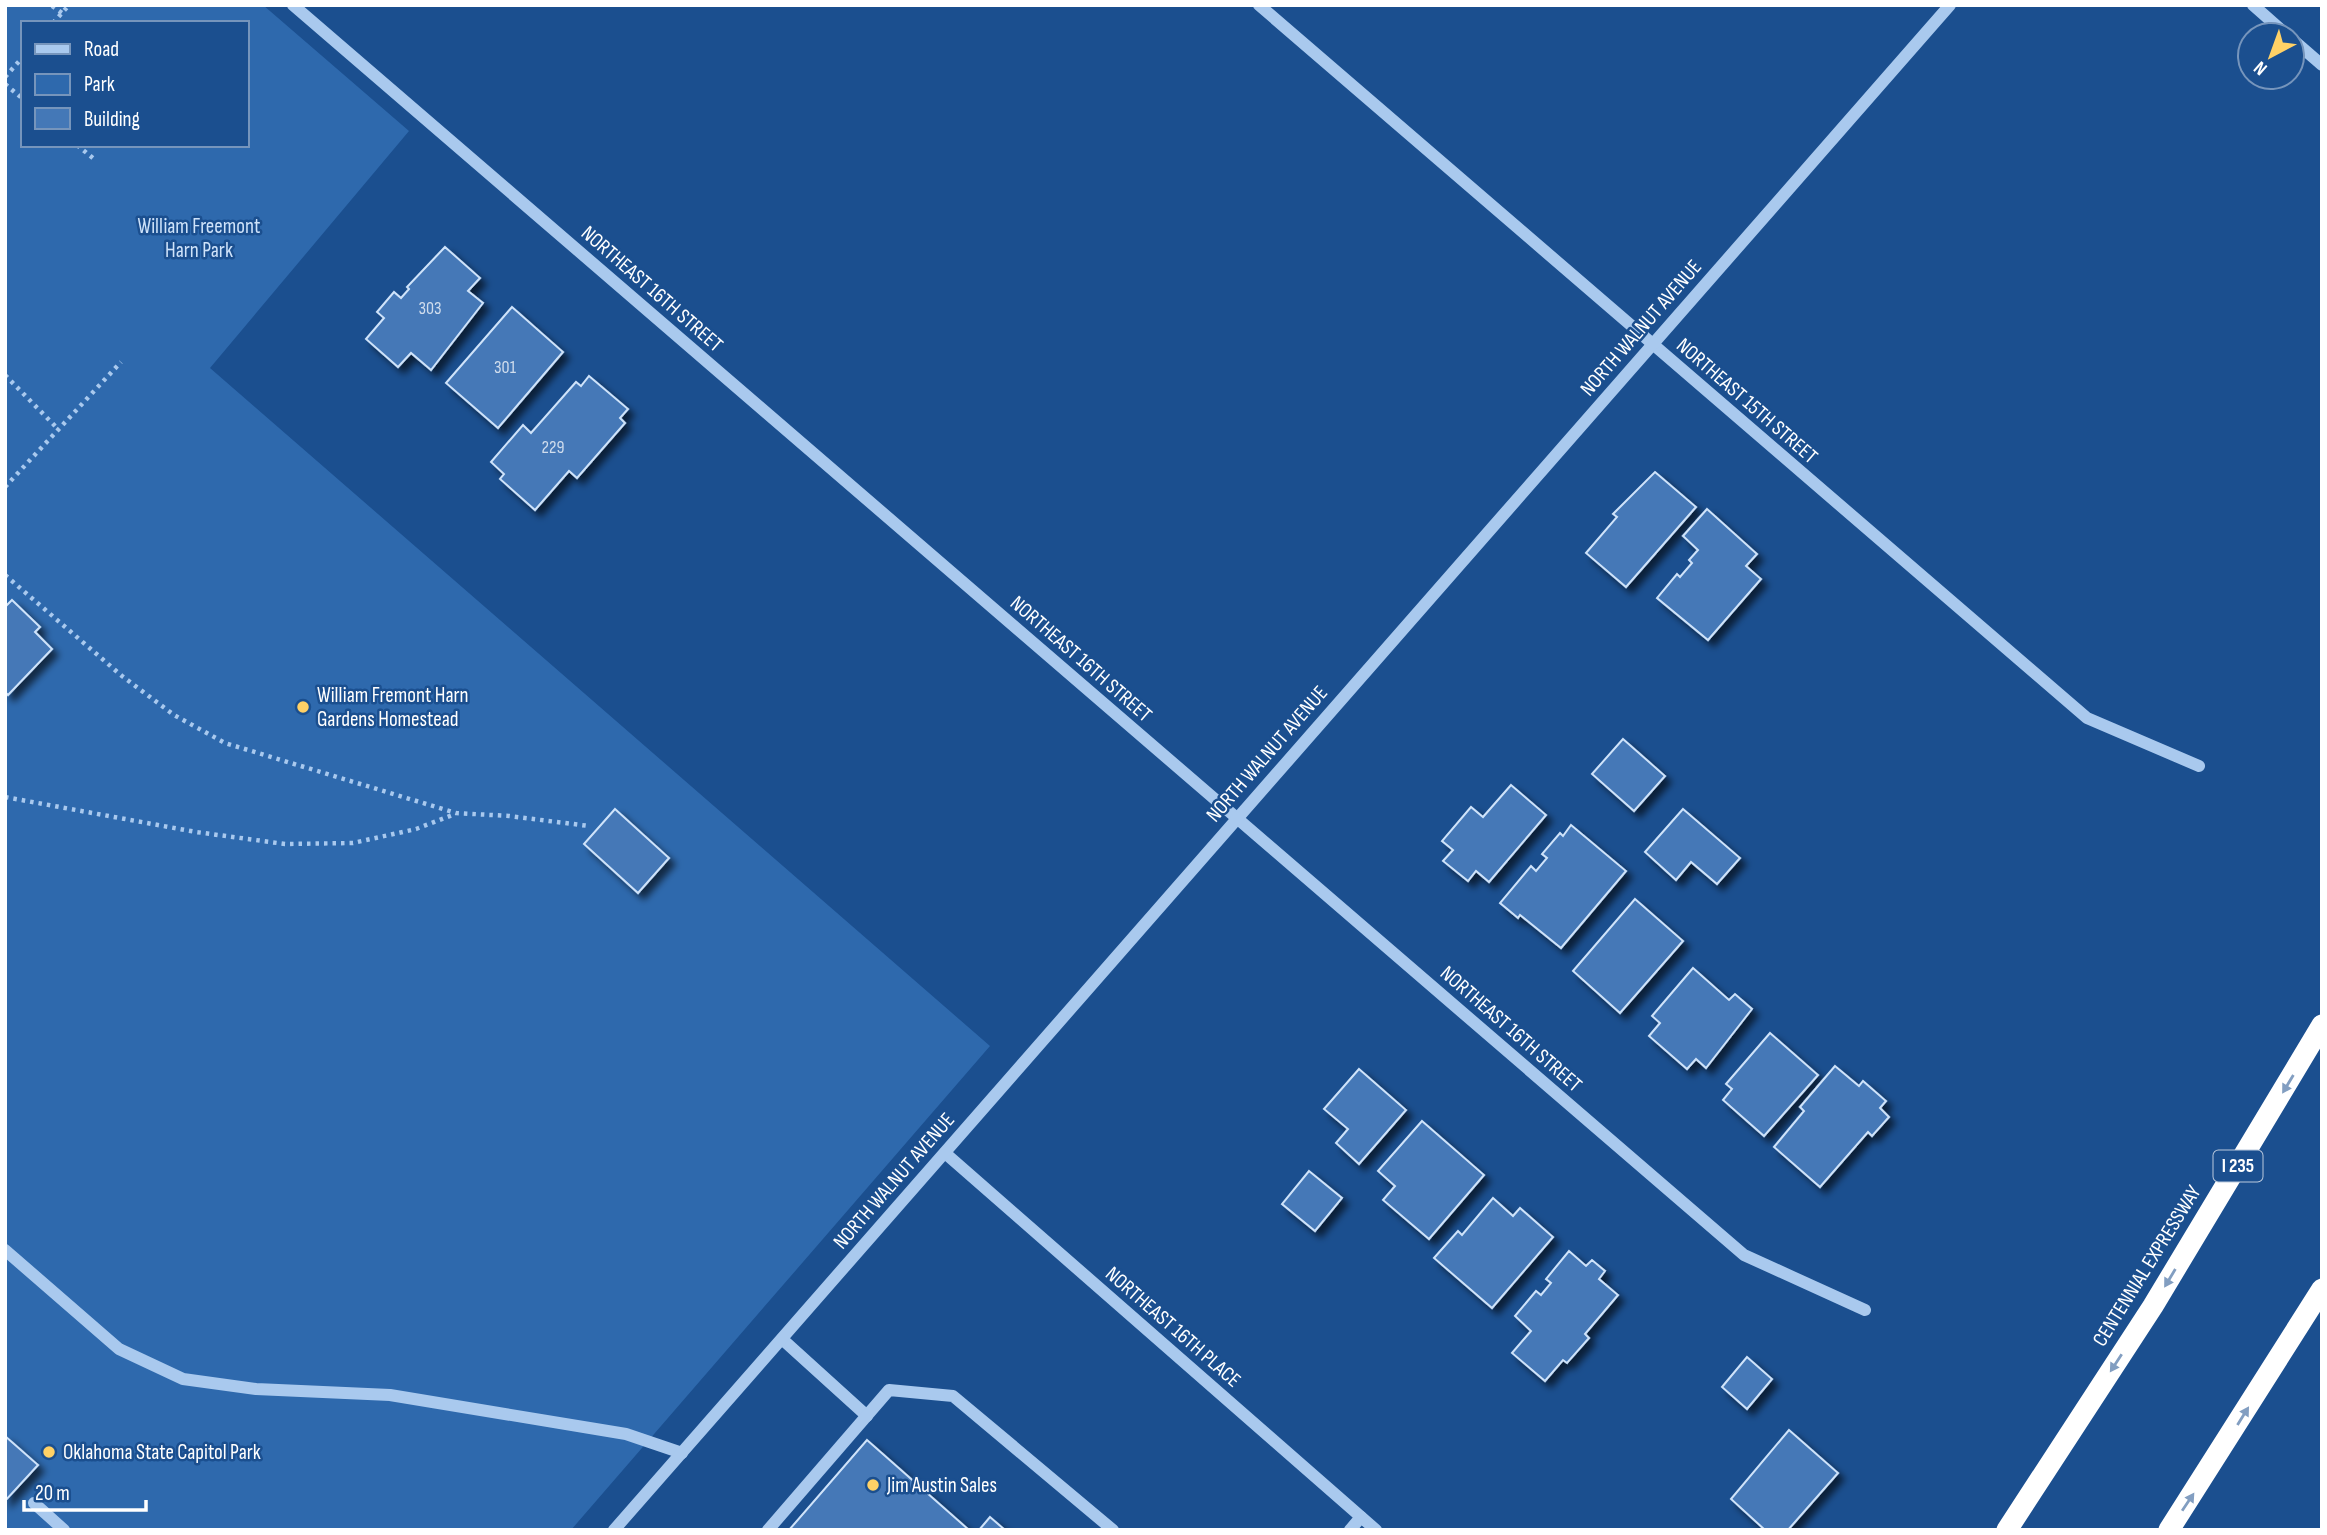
<svg xmlns="http://www.w3.org/2000/svg" width="2327" height="1535" font-family="'Sofia Sans Condensed',sans-serif">
	<style>
		.green { fill: #2e69ad; fill-rule: evenodd }
		.building { fill: #4478b7; stroke: #cfe3fa; stroke-width: 2; filter: url(#shadow) }
		.lines { fill: none; stroke-linecap: round; stroke-linejoin: round }
		.path { stroke: #a9c9ee; stroke-width: 4.5; stroke-dasharray: 3.5 5; stroke-linecap: butt }
		.minor { stroke: #a9c9ee; stroke-width: 12 }
		.highway { stroke: #fff; stroke-width: 21 }
		.oneway { fill: #829ec1 }
		.poi-dot { fill: #ffd166; stroke: #1b4f8f; stroke-width: 2.5 }
		.labels { text-anchor: middle; dominant-baseline: central; stroke-width: 5; stroke-linejoin: round; paint-order: stroke }
		.number-label { font-size: 18px; fill: #d0dded }
		.shield { fill: #1b4f8f; stroke: #bbcadd; stroke-width: 2 }
		.shield-label { font-size: 19px; font-weight: bold; fill: #fff }
		.park-label { font-size: 21px; fill: #cfe3fa; stroke: #1b4f8f }
		.street-label { font-size: 21px; fill: #fff; stroke: #1b4f8f }
		.poi-label { font-size: 21px; fill: #fff; stroke: #1b4f8f; text-anchor: start }
	</style>
	<defs>
		<filter id="shadow"><feDropShadow dx="6" dy="6" stdDeviation="3.5" flood-color="#0009"/></filter>
	</defs>
	<rect width="100%" height="100%" fill="#1b4f8f"/>
	<path class="green" d="M5,5H263L409,131L210,368L990,1046L571,1530H5ZM23,23H247V145H23Z"/>
	<g class="building">
		<polygon points="445,247 480,278 468,291 483,303 431,370 411,353 398,367 366,339 384,318 377,312 394,292 401,298 409,289 407,287"/>
		<polygon points="512,307 563,352 498,428 446,383"/>
		<polygon points="589,376 628,409 620,418 625,423 577,478 569,471 535,510 500,479 504,474 491,462 523,425 531,433 576,382 581,386"/>
		<polygon points="1655,472 1696,507 1626,587 1586,553 1617,517 1613,514"/>
		<polygon points="1707,509 1757,554 1746,566 1761,579 1708,640 1657,598 1677,574 1680,577 1692,563 1689,560 1698,550 1683,536"/>
		<polygon points="12,600 40,627 35,632 52,649 8,695 5,692 5,607"/>
		<polygon points="1623,739 1665,776 1634,811 1592,774"/>
		<polygon points="1511,785 1546,815 1489,882 1476,871 1468,881 1443,861 1453,850 1442,841 1471,807 1483,817"/>
		<polygon points="615,809 669,858 638,893 584,844"/>
		<polygon points="1683,809 1740,858 1717,884 1691,862 1676,880 1645,852"/>
		<polygon points="1571,825 1626,871 1561,948 1520,915 1518,918 1500,903 1531,866 1536,871 1547,858 1542,854 1560,833 1563,836"/>
		<polygon points="1635,899 1683,941 1620,1013 1573,971"/>
		<polygon points="1693,968 1729,1000 1735,994 1752,1009 1706,1068 1696,1059 1687,1069 1649,1036 1660,1023 1652,1016"/>
		<polygon points="1770,1033 1818,1075 1764,1136 1723,1100 1732,1089 1726,1084"/>
		<polygon points="1835,1066 1859,1086 1863,1081 1886,1101 1880,1108 1889,1117 1872,1136 1868,1132 1820,1187 1774,1147 1804,1111 1800,1107"/>
		<polygon points="1359,1069 1406,1110 1359,1164 1336,1143 1348,1129 1324,1109"/>
		<polygon points="1422,1121 1484,1175 1429,1239 1383,1200 1395,1186 1378,1171"/>
		<polygon points="1309,1171 1342,1198 1315,1231 1282,1204"/>
		<polygon points="1493,1198 1513,1216 1520,1208 1553,1237 1492,1308 1434,1258 1458,1231 1462,1235"/>
		<polygon points="1569,1251 1586,1266 1592,1260 1605,1271 1599,1279 1618,1295 1585,1334 1589,1338 1567,1363 1563,1360 1545,1381 1512,1353 1531,1331 1515,1316 1536,1291 1541,1295 1551,1283 1546,1279"/>
		<polygon points="1747,1357 1772,1379 1747,1409 1722,1387"/>
		<polygon points="1789,1430 1838,1473 1788,1530 1765,1530 1731,1499"/>
		<polygon points="5,1436 38,1465 5,1501"/>
		<polygon points="867,1440 969,1530 789,1530"/>
		<polygon points="990,1517 1005,1530 979,1530"/>
	</g>
	<g class="lines">
		<g class="path">
			<polyline points="52,6 62,13"/>
			<polyline points="53,23 69,5"/>
			<polyline points="5,77 23,57"/>
			<polyline points="5,84 23,99"/>
			<polyline points="77,145 94,159"/>
			<polyline points="5,375 57,428"/>
			<polyline points="5,487 121,362"/>
			<polyline points="5,575 122,676 174,715 225,743 456,813 509,816 589,826"/>
			<polyline points="5,797 196,832 285,844 353,843 416,829 455,814"/>
		</g>
		<g class="minor">
			<polyline points="293,5 1744,1255 1865,1310"/>
			<polyline points="1259,5 2087,718 2199,766"/>
			<polyline points="2253,5 2287,35"/>
			<polyline points="2292,39 2322,65"/>
			<polyline points="945,1153 1376,1530"/>
			<polyline points="5,1250 119,1349 183,1379 256,1389 390,1395 626,1434 682,1453"/>
			<polyline points="782,1339 867,1416"/>
			<polyline points="34,1503 64,1530"/>
			<polyline points="614,1530 1950,5"/>
			<polyline points="768,1530 889,1390 953,1396 1113,1530"/>
			<polyline points="1350,1530 1361,1517"/>
		</g>
		<g class="highway">
			<polyline points="2007,1530 2153,1306 2322,1025"/>
			<polyline points="2169,1530 2322,1289"/>
		</g>
	</g>
	<defs><path id="oneway-solid" d="M-6-.8H1V-3.2L6.5 0L1 3.2V.8H-6Z" transform="scale(1.75)"/></defs>
	<g class="oneway">
		<use href="#oneway-solid" transform="translate(2288 1084) rotate(121)"/>
		<use href="#oneway-solid" transform="translate(2170 1278) rotate(121)"/>
		<use href="#oneway-solid" transform="translate(2116 1363) rotate(123)"/>
		<use href="#oneway-solid" transform="translate(2243 1416) rotate(-58)"/>
		<use href="#oneway-solid" transform="translate(2188 1502) rotate(-56)"/>
	</g>
	<g class="poi-dot">
		<circle cx="303" cy="707" r="7"/>
		<circle cx="49" cy="1452" r="7"/>
		<circle cx="873" cy="1485" r="7"/>
	</g>
	<g class="labels">
		<g class="number-label">
			<text x="430" y="308">303</text>
			<text x="505" y="367">301</text>
			<text x="553" y="447">229</text>
		</g>
		<rect class="shield" x="2213.5" y="1150.5" width="49" height="31" rx="5"/>
		<g class="shield-label">
			<text x="2238" y="1166">I 235</text>
		</g>
		<g class="park-label">
			<text x="199" y="226">William Freemont<tspan x="199" dy="24">Harn Park</tspan></text>
		</g>
		<g class="street-label">
			<text transform="translate(652 289) rotate(41)">NORTHEAST 16TH STREET</text>
			<text transform="translate(1641 328) rotate(-49)">NORTH WALNUT AVENUE</text>
			<text transform="translate(1747 401) rotate(41)">NORTHEAST 15TH STREET</text>
			<text transform="translate(1081 659) rotate(41)">NORTHEAST 16TH STREET</text>
			<text transform="translate(1267 754) rotate(-49)">NORTH WALNUT AVENUE</text>
			<text transform="translate(1511 1029) rotate(41)">NORTHEAST 16TH STREET</text>
			<text transform="translate(894 1181) rotate(-49)">NORTH WALNUT AVENUE</text>
			<text transform="translate(2147 1266) rotate(-58)">CENTENNIAL EXPRESSWAY</text>
			<text transform="translate(1173 1327) rotate(41)">NORTHEAST 16TH PLACE</text>
		</g>
		<g class="poi-label">
			<text x="317" y="695">William Fremont Harn<tspan x="317" dy="24">Gardens Homestead</tspan></text>
			<text x="63" y="1452">Oklahoma State Capitol Park</text>
			<text x="887" y="1485">Jim Austin Sales</text>
		</g>
	</g>
	<rect width="2327" height="1535" fill="none" stroke="#ffffff" stroke-width="14"/>
	<rect x="21" y="21" width="228" height="126" fill="#1b4f8f" stroke="#7695bc" stroke-width="2"/>
	<rect x="35" y="44" width="35" height="10" fill="#a9c9ee" stroke="#7695bc" stroke-width="2"/>
	<text x="84" y="56" font-size="21" fill="#ffffff">Road</text>
	<rect x="35" y="74" width="35" height="21" fill="#2e69ad" stroke="#7695bc" stroke-width="2"/>
	<text x="84" y="91" font-size="21" fill="#ffffff">Park</text>
	<rect x="35" y="108" width="35" height="21" fill="#4478b7" stroke="#7695bc" stroke-width="2"/>
	<text x="84" y="126" font-size="21" fill="#ffffff">Building</text>
	<g transform="translate(2271 56) rotate(221)"><circle r="33" fill="#1b4f8f" stroke="#7695bc" stroke-width="2"/>
	<path d="M0-5L12 26L0 18L-12 26Z" fill="#ffd166"/>
	<text y="-10" font-size="19" font-weight="bold" text-anchor="middle" fill="#ffffff">N</text>
	</g>
	<path d="M24 1500v10h122v-10" fill="none" stroke="#ffffff" stroke-width="3.5"/>
	<text x="35" y="1500" font-size="21" fill="#ffffff" stroke="#1b4f8f" stroke-width="5" paint-order="stroke">20 m</text>
</svg>
